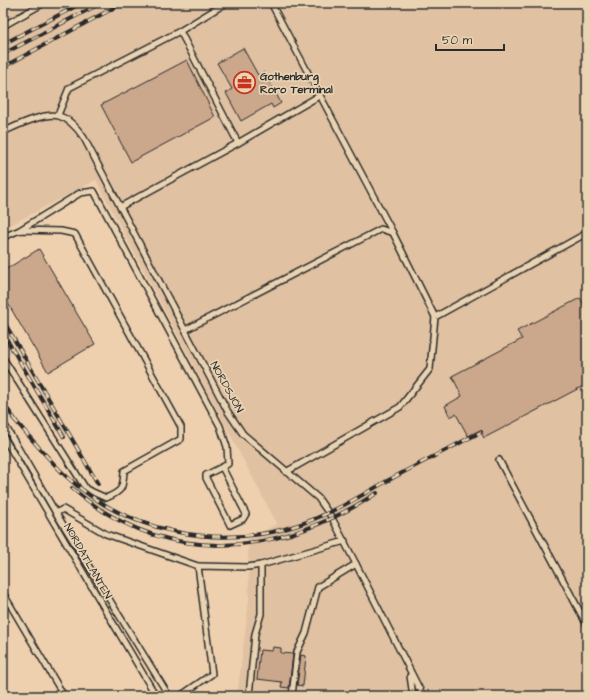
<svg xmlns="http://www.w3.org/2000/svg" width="590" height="699" font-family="'Architects Daughter',sans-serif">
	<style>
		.built { fill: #e0c1a2 }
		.building { fill: #cba78c; stroke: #2b2b2b }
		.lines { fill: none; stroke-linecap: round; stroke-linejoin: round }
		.lane-casing { stroke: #2b2b2b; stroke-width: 8 }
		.lane { stroke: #e9d3b2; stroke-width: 5 }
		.rail-casing { stroke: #2b2b2b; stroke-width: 4 }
		.rail { stroke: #e9d3b2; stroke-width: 2.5; stroke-dasharray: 8; stroke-linecap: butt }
		.labels { text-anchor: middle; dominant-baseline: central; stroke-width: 3.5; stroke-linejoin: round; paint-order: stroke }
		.poi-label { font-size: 11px; font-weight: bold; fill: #2b2b2b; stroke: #e9d3b2; text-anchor: start }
		.street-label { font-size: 11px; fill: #2b2b2b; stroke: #e9d3b2 }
	</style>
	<rect width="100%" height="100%" fill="#eed0af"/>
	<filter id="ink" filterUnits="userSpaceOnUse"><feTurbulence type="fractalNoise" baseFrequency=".025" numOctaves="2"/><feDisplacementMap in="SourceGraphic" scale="8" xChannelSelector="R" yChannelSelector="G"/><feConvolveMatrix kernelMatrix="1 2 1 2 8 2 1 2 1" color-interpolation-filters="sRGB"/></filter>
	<g filter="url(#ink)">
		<polygon class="built" points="3,3 587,3 587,696 237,696 249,601 248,539 277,524 96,180 3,229"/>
		<g class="building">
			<polygon points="243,48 258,75 264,72 281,103 273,108 271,104 241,121 226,93 232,89 217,63"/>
			<polygon points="187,60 215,117 131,162 101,105"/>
			<polygon points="39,249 95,344 48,372 3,295 3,271"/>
			<polygon points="580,298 585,306 587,304 587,384 484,438 480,430 468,436 456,414 450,417 445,406 462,396 452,376 522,339 517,331"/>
			<polygon points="273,647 281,648 281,653 293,654 289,688 281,687 282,682 257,679 260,650 272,651"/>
			<polygon points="301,655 306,656 303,686 297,685"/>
		</g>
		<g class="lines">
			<defs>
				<g id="lane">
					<polyline points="271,3 393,233"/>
					<polyline points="3,26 44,3"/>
					<polyline points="180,31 238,143 319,96"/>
					<polyline points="58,115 69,88 180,31 226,3"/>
					<path d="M3,132C16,126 44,112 59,116C70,119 78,129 84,138L228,412L243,434L318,498L332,518L356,564L318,587L306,633L297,652L292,696"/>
					<polyline points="120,207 238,143"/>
					<polyline points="20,230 80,193 94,191 220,426 227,447 228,464 206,475 206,478 230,525 243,519 246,514 222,467"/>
					<path d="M3,237L20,230L61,231L75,234L181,427V439L124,471C123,488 123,491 106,498L86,489L3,358"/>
					<polyline points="185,330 381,229 393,233 435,317 587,233"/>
					<polyline points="3,422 56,513 169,696"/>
					<polyline points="3,436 156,696"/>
					<polyline points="499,460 587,625"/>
					<polyline points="286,472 400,407 430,369 435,317"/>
					<polyline points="56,513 63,509 106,534 198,566"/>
					<polyline points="356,564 423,696"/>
					<polyline points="261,565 345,541"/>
					<polyline points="3,593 64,696"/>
					<polyline points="410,676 413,696"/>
					<polyline points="180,696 212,674 198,566 248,567 261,565 261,614 255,634 249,696"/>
				</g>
			</defs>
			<use href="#lane" class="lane-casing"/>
			<use href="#lane" class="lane"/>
			<defs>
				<g id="rail">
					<polyline points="3,44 82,3"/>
					<polyline points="3,54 101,3"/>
					<polyline points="3,67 123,3"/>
					<polyline points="3,320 98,484"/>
					<polyline points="3,333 64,437"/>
					<polyline points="3,403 16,421"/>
					<path d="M13,418C30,437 47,458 66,476C127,533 219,551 298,525C329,515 359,497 387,481C418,464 450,448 481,432"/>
					<path d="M72,488C166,569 278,557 377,493"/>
				</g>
			</defs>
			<use href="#rail" class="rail-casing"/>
			<use href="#rail" class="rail"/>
		</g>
	</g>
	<defs>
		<symbol id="office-ring" viewBox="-11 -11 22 22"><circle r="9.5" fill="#e9d3b2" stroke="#c8321e" stroke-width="1.5"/><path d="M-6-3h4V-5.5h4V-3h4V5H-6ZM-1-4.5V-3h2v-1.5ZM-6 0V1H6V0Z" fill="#c8321e"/></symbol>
	</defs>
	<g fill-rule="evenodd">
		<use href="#office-ring" x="232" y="70" width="25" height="25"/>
	</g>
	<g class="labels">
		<g class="poi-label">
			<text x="260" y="76">Gothenburg<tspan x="260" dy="13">Roro Terminal</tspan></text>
		</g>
		<g class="street-label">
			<text transform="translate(227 387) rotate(61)">NORDSJÖN</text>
			<text transform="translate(88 561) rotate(60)">NORDATLANTEN</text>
		</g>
	</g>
	<rect width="590" height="699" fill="none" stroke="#e9d3b2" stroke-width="16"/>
	<rect x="8" y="8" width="574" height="683" fill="none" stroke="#2b2b2b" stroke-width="1.5" filter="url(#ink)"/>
	<path d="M436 44v6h68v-6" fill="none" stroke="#2b2b2b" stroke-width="2"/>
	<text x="442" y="44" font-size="12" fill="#2b2b2b" stroke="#e9d3b2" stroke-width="3" paint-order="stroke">50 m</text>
</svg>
